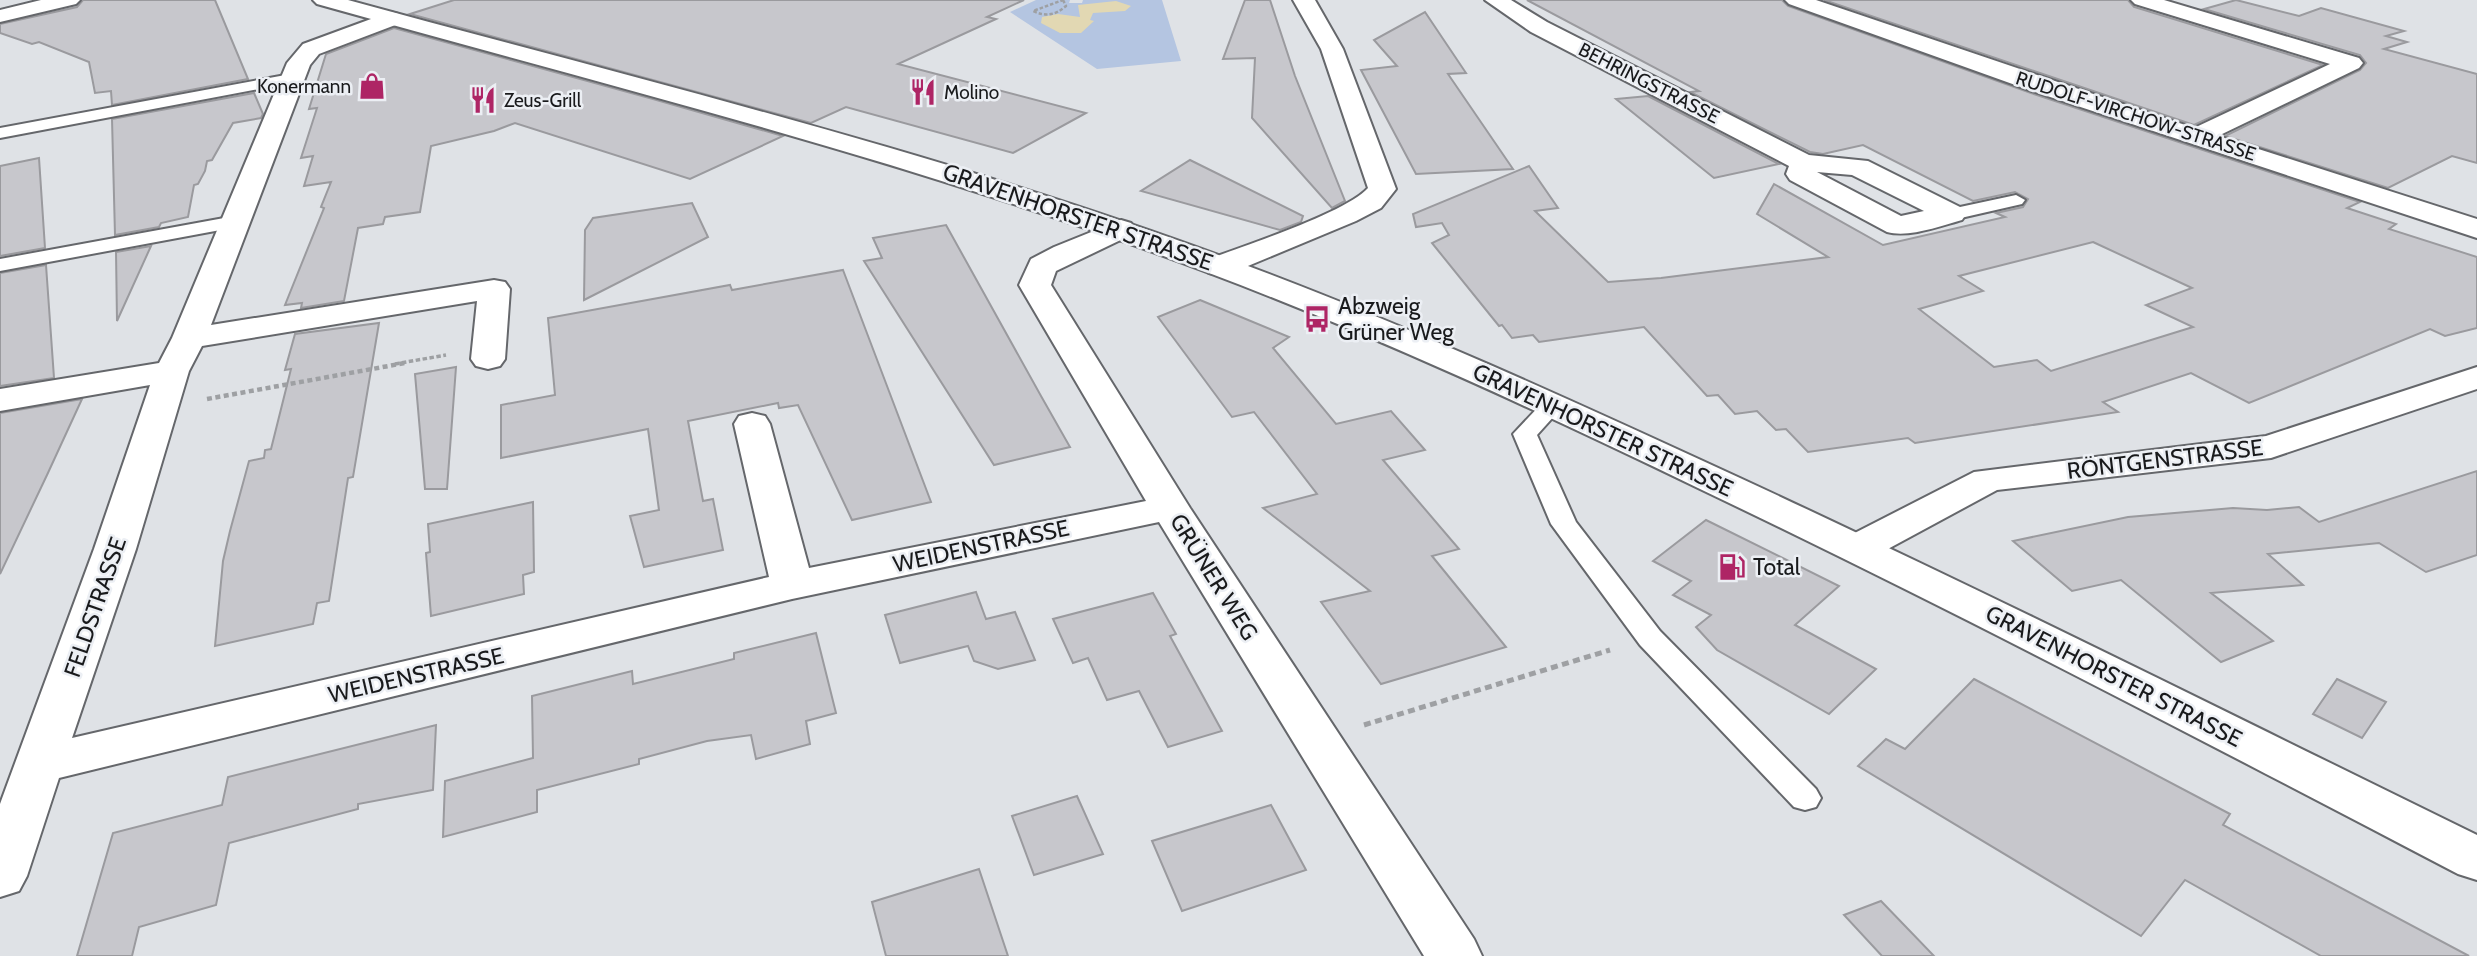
<svg xmlns="http://www.w3.org/2000/svg" width="2477" height="956" font-family="Cabin,sans-serif">
	<style>
		.green { fill: #b4c5e1 }
		.sand { fill: #e2d8b3 }
		.building { fill: #c7c7cc; stroke: #9a9a9e; stroke-width: 2; fill-rule: evenodd }
		.lines { fill: none; stroke-linecap: round; stroke-linejoin: round }
		.lane-casing { stroke: #65676b; stroke-width: 4 }
		.street-casing { stroke: #65676b; stroke-width: 4 }
		.secondary-casing { stroke: #65676b; stroke-width: 4 }
		.path-far3 { stroke: #9ea0a3; stroke-width: 2.5; stroke-dasharray: 3.5 2; stroke-linecap: butt }
		.path-far2 { stroke: #9ea0a3; stroke-width: 3.5; stroke-dasharray: 4.5 2.5; stroke-linecap: butt }
		.path-far1 { stroke: #9ea0a3; stroke-width: 4.5; stroke-dasharray: 5 3.5; stroke-linecap: butt }
		.path { stroke: #9ea0a3; stroke-width: 5; stroke-dasharray: 7 4.5; stroke-linecap: butt }
		.lane { fill: #fff; fill-rule: evenodd }
		.street { fill: #fff; fill-rule: evenodd }
		.secondary { fill: #fff; fill-rule: evenodd }
		.labels { text-anchor: middle; dominant-baseline: central; stroke-width: 5; stroke-linejoin: round; paint-order: stroke }
		.far-street-label { font-size: 19px; fill: #191a1c; stroke: #eceff4 }
		.far-poi-label { font-size: 19px; fill: #191a1c; stroke: #eceff4; text-anchor: start }
		.street-label { font-size: 23px; fill: #191a1c; stroke: #eceff4 }
		.poi-label { font-size: 23px; fill: #191a1c; stroke: #eceff4; text-anchor: start }
	</style>
	<rect width="100%" height="100%" fill="#dfe2e6"/>
	<polygon class="green" points="1036,0 1070,0 1069,3 1082,3 1083,0 1162,0 1181,61 1097,69 1010,12"/>
	<polygon class="sand" points="1116,1 1131,6 1125,11 1093,13 1090,20 1094,21 1081,33 1060,33 1041,23 1042,17 1058,14 1080,17 1078,5"/>
	<g class="building">
		<polygon points="83,0 215,0 248,79 112,105 111,91 95,93 89,62 39,42 32,44 0,33 0,24 77,7"/>
		<polygon points="454,0 1024,0 987,17 996,19 898,64 1086,113 1013,153 846,107 811,123 410,14"/>
		<polygon points="1245,0 1270,0 1295,76 1345,201 1332,208 1252,118 1255,58 1223,59"/>
		<path d="M1527,0H1782L1788,6L2031,93L2360,202L2347,208L2396,224L2389,229L2477,257V328L2445,336L2430,329L2249,403L2191,373L2103,402L2118,412L1915,443L1908,438L1808,452L1786,429L1776,430L1757,411L1735,414L1718,395L1707,396L1644,327L1539,342L1533,335L1512,338L1502,325L1499,326L1432,243L1449,235L1442,223L1416,227L1413,214L1529,166L1558,208L1535,211L1608,282L1661,278L1828,257L1757,214L1774,184L1883,245L2005,217L1996,213L2023,207L2028,199L2015,192L1973,201L1863,145L1823,154L1810,152L1690,92L1699,91ZM2093,242L2192,288L2146,305L2193,327L2051,371L2037,360L1994,367L1919,309L1983,291L1959,276Z"/>
		<polygon points="1824,0 2128,0 2134,7 2323,65 2194,125"/>
		<polygon points="2236,0 2299,16 2321,8 2404,31 2386,36 2407,42 2384,49 2477,74 2477,163 2452,156 2388,188 2225,136 2360,70 2366,63 2360,55 2204,9"/>
		<polygon points="1425,12 1466,73 1448,74 1513,169 1416,174 1361,70 1397,66 1374,40"/>
		<polygon points="394,28 653,99 783,136 690,179 515,123 494,131 431,146 420,212 385,217 383,224 358,228 344,301 301,308 302,303 285,305 324,208 321,207 331,182 304,186 313,156 301,158 317,108 309,109 326,54"/>
		<polygon points="254,93 263,114 261,118 233,123 212,160 207,161 205,171 198,184 194,185 188,217 161,223 159,227 115,235 112,119"/>
		<polygon points="1648,96 1779,164 1714,178 1616,99"/>
		<polygon points="39,158 45,248 0,256 0,166"/>
		<polygon points="1190,160 1303,216 1301,222 1280,230 1141,191"/>
		<polygon points="692,203 708,237 584,300 585,230 593,218"/>
		<polygon points="946,225 1041,396 1070,447 994,465 864,261 882,258 873,238"/>
		<polygon points="151,246 117,321 116,252"/>
		<polygon points="46,265 54,378 0,386 0,273"/>
		<polygon points="843,270 931,502 852,520 798,405 779,408 778,403 688,421 703,501 713,499 723,550 644,567 630,516 659,510 648,429 501,458 501,405 555,395 548,318 730,285 732,290"/>
		<polygon points="1200,300 1289,337 1273,348 1336,424 1391,411 1425,450 1383,460 1459,549 1432,556 1506,647 1381,684 1321,602 1370,591 1263,508 1317,494 1254,412 1232,417 1158,317"/>
		<polygon points="379,323 353,477 348,478 329,601 317,603 313,624 215,646 223,561 230,531 249,461 264,458 265,450 271,449 291,369 285,370 295,334"/>
		<polygon points="456,367 447,489 425,489 415,374"/>
		<polygon points="82,399 47,475 0,574 0,413"/>
		<polygon points="2477,471 2477,555 2426,572 2379,543 2268,554 2303,585 2211,593 2273,641 2221,662 2121,580 2072,591 2013,541 2128,517 2233,508 2267,510 2299,507 2319,522"/>
		<polygon points="533,502 534,572 523,575 524,594 431,616 426,553 430,552 428,524"/>
		<polygon points="1706,520 1839,586 1795,625 1876,669 1829,714 1717,650 1696,627 1711,615 1673,595 1691,581 1653,561"/>
		<polygon points="976,592 986,619 1015,612 1035,660 998,669 974,661 968,646 900,663 885,615"/>
		<polygon points="1153,593 1176,634 1170,636 1222,731 1168,747 1139,691 1107,700 1088,658 1073,663 1053,619"/>
		<polygon points="816,633 836,713 806,721 810,744 756,759 751,735 707,741 639,759 639,764 537,790 537,812 443,837 445,781 533,758 532,696 632,671 633,684 734,659 734,653"/>
		<polygon points="1974,679 2230,814 2223,825 2469,956 2321,956 2185,880 2141,936 1858,766 1886,739 1905,749"/>
		<polygon points="2337,679 2386,702 2362,738 2313,714"/>
		<polygon points="436,725 433,790 358,804 358,809 229,843 216,905 139,927 132,956 77,956 113,833 222,805 228,777"/>
		<polygon points="1077,796 1103,854 1034,875 1012,816"/>
		<polygon points="1271,805 1306,870 1182,911 1152,841"/>
		<polygon points="979,869 1008,956 886,956 872,902"/>
		<polygon points="1881,901 1934,956 1882,956 1844,915"/>
	</g>
	<g class="lines">
		<defs>
			<g id="lane">
				<polygon points="291,74 296,76 299,79 296,82 0,138 0,128"/>
				<polygon points="2016,195 2025,200 2022,204 1952,220 1943,214 1946,210"/>
				<polygon points="235,216 244,222 242,226 0,271 0,259"/>
				<polygon points="1553,398 1561,400 1564,405 1537,435 1576,522 1660,631 1816,789 1821,798 1816,807 1805,810 1794,807 1640,645 1551,524 1513,434 1545,400"/>
			</g>
			<g id="street">
				<polygon points="41,0 80,0 76,4 0,22 0,10"/>
				<path d="M1293,0H1315L1343,49L1396,189L1381,208L1356,221L1231,273L1220,275L1209,273L1205,266L1209,259C1244,246 1347,212 1368,188L1321,49Z"/>
				<path d="M1485,0H1511L1547,22L1809,155L1868,161L1962,208L1966,214L1962,220C1940,226 1909,238 1887,232L1790,180L1786,174L1789,166L1531,32ZM1817,172L1852,175L1924,211L1901,216Z"/>
				<polygon points="1785,0 1816,0 2194,128 2330,64 2135,4 2131,0 2164,0 2359,58 2363,63 2359,68 2218,136 2477,219 2477,238 2032,91 1789,4"/>
				<polygon points="390,12 398,14 401,19 398,24 319,54 310,65 211,325 494,280 505,282 510,289 505,359 500,366 488,369 476,366 471,359 477,301 202,346 189,371 136,549 72,738 769,577 734,424 739,416 752,413 765,416 770,424 809,568 1146,501 1019,285 1031,259 1054,247 1121,220 1131,223 1136,229 1131,235 1056,271 1051,285 1190,508 1474,939 1482,956 1424,956 1159,522 792,599 59,778 27,876 19,891 0,897 0,804 94,549 150,385 0,411 0,389 159,363 172,338 287,63 303,44"/>
				<polygon points="2477,367 2477,389 2271,458 1997,490 1873,557 1858,561 1843,557 1837,548 1843,539 1974,472 2266,436"/>
			</g>
			<path id="secondary" d="M313,0H348C644,81 944,153 1232,260C1405,324 1573,401 1740,478C1988,593 2232,715 2477,835V880L2458,874C2207,743 1956,611 1700,489C1539,411 1376,336 1209,273C918,162 616,88 317,4Z"/>
		</defs>
		<use href="#lane" class="lane-casing"/>
		<use href="#street" class="street-casing"/>
		<use href="#secondary" class="secondary-casing"/>
		<path class="path-far3" d="M1063,0L1066,6C1056,15 1046,17 1033,11Z"/>
		<polyline class="path-far2" points="395,364 446,355"/>
		<polyline class="path-far1" points="207,399 405,363"/>
		<polyline class="path" points="1364,725 1610,650"/>
		<use href="#lane" class="lane"/>
		<use href="#street" class="street"/>
		<use href="#secondary" class="secondary"/>
	</g>
	<defs>
		<symbol id="shop-bare" viewBox="-9 -9 18 18"><path d="M-5-2.5h2.3a2.7 3.5 0 0 1 5.4 0H5L5.5 6h-11ZM-1.5-2.5h3a1.5 2.3 0 0 0-3 0Z" fill="#ae2565" stroke="#eceff4" stroke-width="2.5" paint-order="stroke"/></symbol>
		<symbol id="restaurant-bare" viewBox="-9 -9 18 18"><path d="M-5-6h1v4h1v-4h1v4h1v-4h1v5L-1.5 .5V6h-2V.5L-5-1ZM5-6V6H3V1.5H1.5Q1.5-4 5-6Z" fill="#ae2565" stroke="#eceff4" stroke-width="2.5" paint-order="stroke"/></symbol>
		<symbol id="bus-bare" viewBox="-9 -9 18 18"><path d="M-5-6H5V4H4V6H2V4H-2V6H-4V4H-5ZM-3.5-4V0h7V-4ZM-3.5 1.2v1.5H-2V1.2ZM2 1.2v1.5H3.5V1.2Z" fill="#ae2565" stroke="#eceff4" stroke-width="2.5" paint-order="stroke"/></symbol>
		<symbol id="fuel-bare" viewBox="-9 -9 18 18"><path d="M-5.5-6h7V0h2V4h1.3V-2.5L3-4.5l.8-.8L6-3V5H2.5V1h-1V6h-7ZM-4.2-4.7v3.2H.2V-4.7Z" fill="#ae2565" stroke="#eceff4" stroke-width="2.5" paint-order="stroke"/></symbol>
	</defs>
	<g fill-rule="evenodd">
		<use href="#shop-bare" x="353" y="67" width="38" height="38"/>
		<use href="#restaurant-bare" x="904" y="73" width="38" height="38"/>
		<use href="#restaurant-bare" x="464" y="81" width="38" height="38"/>
		<use href="#bus-bare" x="1298" y="300" width="38" height="38"/>
		<use href="#fuel-bare" x="1713" y="548" width="38" height="38"/>
	</g>
	<g class="labels">
		<g class="far-street-label">
			<text transform="translate(1649 83) rotate(27)">BEHRINGSTRASSE</text>
			<text transform="translate(2136 116) rotate(18)">RUDOLF-VIRCHOW-STRASSE</text>
		</g>
		<g class="far-poi-label">
			<text x="351" y="86" text-anchor="end">Konermann</text>
			<text x="944" y="92">Molino</text>
			<text x="504" y="100">Zeus-Grill</text>
		</g>
		<g class="street-label">
			<text transform="translate(1078 217) rotate(19)">GRAVENHORSTER STRASSE</text>
			<text transform="translate(1603 430) rotate(25)">GRAVENHORSTER STRASSE</text>
			<text transform="translate(2165 459) rotate(-7)">RÖNTGENSTRASSE</text>
			<text transform="translate(981 546) rotate(-12)">WEIDENSTRASSE</text>
			<text transform="translate(1214 577) rotate(58)">GRÜNER WEG</text>
			<text transform="translate(95 607) rotate(-71)">FELDSTRASSE</text>
			<text transform="translate(416 675) rotate(-13)">WEIDENSTRASSE</text>
			<text transform="translate(2114 676) rotate(27)">GRAVENHORSTER STRASSE</text>
		</g>
		<g class="poi-label">
			<text x="1338" y="306">Abzweig<tspan x="1338" dy="26">Grüner Weg</tspan></text>
			<text x="1753" y="567">Total</text>
		</g>
	</g>
</svg>
